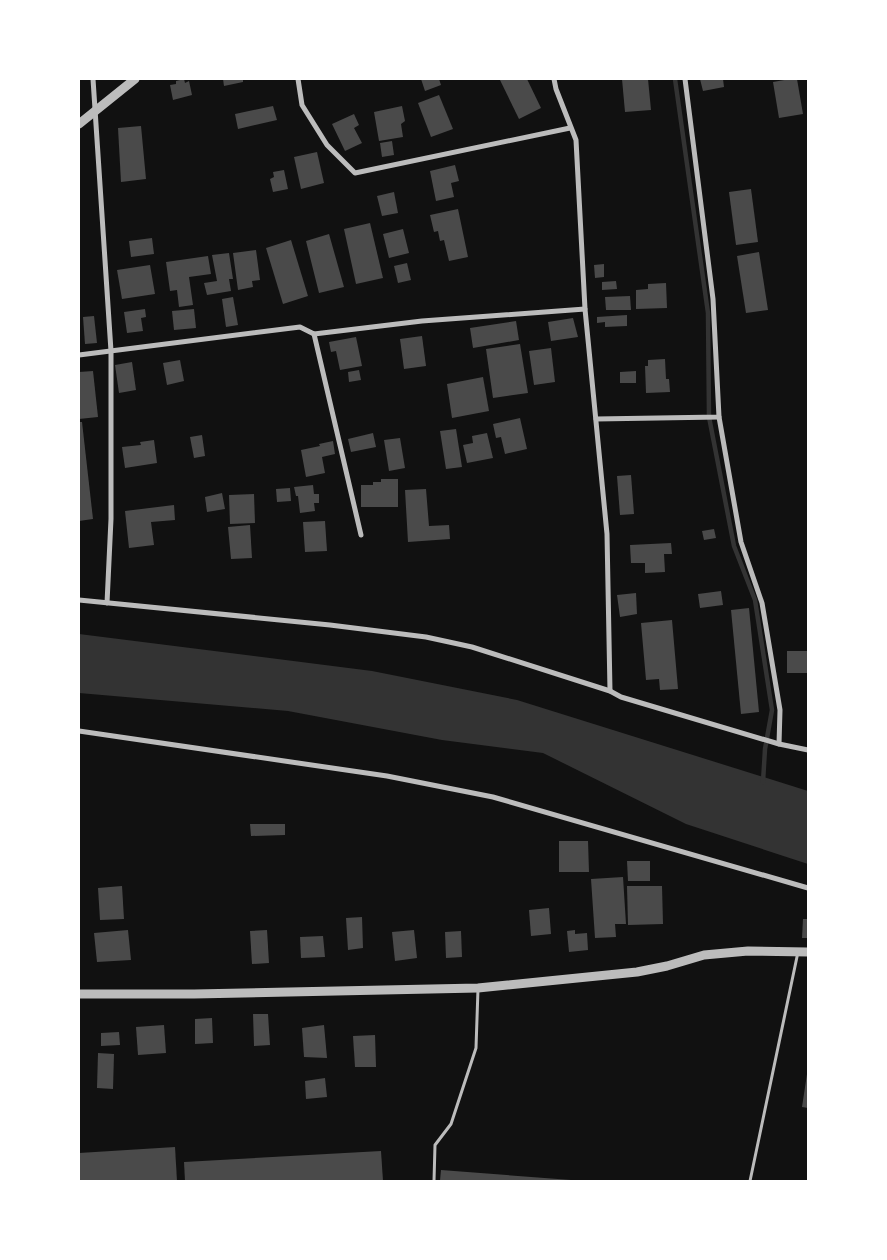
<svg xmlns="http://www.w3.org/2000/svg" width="887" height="1260" font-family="'Golos Text',sans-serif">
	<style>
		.water { fill: #333 }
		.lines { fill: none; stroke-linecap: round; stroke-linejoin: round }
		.stream { stroke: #333; stroke-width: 4.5 }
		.building { fill: #4a4a4a }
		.service { stroke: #bcbcbc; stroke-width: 3 }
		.minor { stroke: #bcbcbc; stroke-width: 5 }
		.tertiary { stroke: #bcbcbc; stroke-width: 9 }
	</style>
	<rect width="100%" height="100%" fill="#111"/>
	<polygon class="water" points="79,634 372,671 517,700 808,791 808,864 686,824 543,753 442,740 288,711 79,693"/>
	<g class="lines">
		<polyline class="stream" points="675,79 708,313 709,417 734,546 755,600 772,710 765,749 763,782"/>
	</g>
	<g class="building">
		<polygon points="184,79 185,83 189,81 192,95 173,100 170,85 176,84 176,81"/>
		<polygon points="223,79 243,79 243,82 224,86"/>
		<polygon points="421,79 439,79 441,85 425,91"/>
		<polygon points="502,79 527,79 541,108 519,119 500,80"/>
		<polygon points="622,79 648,79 651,110 625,112"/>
		<polygon points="700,79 723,79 724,87 703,91"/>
		<polygon points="790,79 797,79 803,114 779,118 773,82"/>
		<polygon points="439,95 453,129 431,137 418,103"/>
		<polygon points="273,106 277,120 238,129 235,114"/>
		<polygon points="402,106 405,121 401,124 403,137 379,141 374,112"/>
		<polygon points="354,114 359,125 354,128 362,143 345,151 332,124"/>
		<polygon points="141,126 146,179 121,182 118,128"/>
		<polygon points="392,141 394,155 382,157 380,143"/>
		<polygon points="317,152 324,183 301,189 294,157"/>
		<polygon points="455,165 459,181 451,183 454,197 436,201 430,171"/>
		<polygon points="284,170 288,189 273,192 270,179 274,177 273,172"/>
		<polygon points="751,189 758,242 736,245 729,192"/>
		<polygon points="394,192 398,213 382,216 377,196"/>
		<polygon points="458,209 468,257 449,261 444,240 440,241 438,231 434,232 430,215"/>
		<polygon points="370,223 383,278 356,284 344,229"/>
		<polygon points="403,229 409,253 389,258 383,234"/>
		<polygon points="329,234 344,287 319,293 306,241"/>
		<polygon points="152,238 154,254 131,257 129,241"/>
		<polygon points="291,240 308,296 283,304 266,248"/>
		<polygon points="256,250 260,280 252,281 253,287 238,290 233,253"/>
		<polygon points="759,252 768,310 746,313 737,256"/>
		<polygon points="229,253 233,279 229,279 231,291 207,295 204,283 217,281 212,255"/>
		<polygon points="208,256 211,274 189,277 193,305 179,307 177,290 170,291 166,262"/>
		<polygon points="407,263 411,280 398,283 394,266"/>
		<polygon points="604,264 604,277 595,278 594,265"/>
		<polygon points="150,265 155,294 122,299 117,270"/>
		<polygon points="616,281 617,289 602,290 602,282"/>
		<polygon points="666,283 667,308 636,309 636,290 648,289 648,284"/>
		<polygon points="630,296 631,310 606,310 605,297"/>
		<polygon points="233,297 238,325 226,327 222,299"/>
		<polygon points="145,309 146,317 141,318 143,331 127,333 124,312"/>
		<polygon points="194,309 196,328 174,330 172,311"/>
		<polygon points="627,315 627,326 605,327 605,322 597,323 597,317"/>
		<polygon points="94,316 97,343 85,344 83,317"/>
		<polygon points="573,318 578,337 551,341 548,322"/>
		<polygon points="516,321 519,340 473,348 470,328"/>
		<polygon points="422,336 426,366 404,369 400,339"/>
		<polygon points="356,337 362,366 340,370 336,351 331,352 329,342"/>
		<polygon points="520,344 528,393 493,398 486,349"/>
		<polygon points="551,348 555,382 534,385 529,351"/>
		<polygon points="665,359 666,379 669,379 670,392 646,393 645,366 648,366 648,360"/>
		<polygon points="180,360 184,381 167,385 163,363"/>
		<polygon points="132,362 136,390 119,393 115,365"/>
		<polygon points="359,370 361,380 349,382 348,372"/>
		<polygon points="93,371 98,417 79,419 79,372"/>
		<polygon points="636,371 636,383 620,383 620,372"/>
		<polygon points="483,377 489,411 452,418 447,384"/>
		<polygon points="520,418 527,449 505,454 501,437 496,438 493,424"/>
		<polygon points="79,422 82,422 93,519 79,521"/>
		<polygon points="456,429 462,467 446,469 440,431"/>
		<polygon points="373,433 376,447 351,452 348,439"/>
		<polygon points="487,433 493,458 467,463 463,445 473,443 472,436"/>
		<polygon points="202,435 205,456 194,458 190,437"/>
		<polygon points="400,438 405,468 389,471 384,440"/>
		<polygon points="154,440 157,463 125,468 122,447 141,445 140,442"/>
		<polygon points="333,441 335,454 322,457 325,473 306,477 301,450 320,446 319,444"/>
		<polygon points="631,475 634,514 620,515 617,476"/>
		<polygon points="381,479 398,479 398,507 361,507 361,485 373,485 373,482 381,482"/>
		<polygon points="313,485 314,494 319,494 319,503 314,503 315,511 300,513 298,496 296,496 294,487"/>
		<polygon points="290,488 291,501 277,502 276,489"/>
		<polygon points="426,489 429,526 449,525 450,539 408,542 405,490"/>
		<polygon points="222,493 225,509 207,512 205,497"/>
		<polygon points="254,494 255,523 230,524 229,495"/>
		<polygon points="174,505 175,520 151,522 154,545 129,548 125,511"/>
		<polygon points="325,521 327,551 305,552 303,522"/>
		<polygon points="250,525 252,558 231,559 228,527"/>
		<polygon points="714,529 716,538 704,540 702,531"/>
		<polygon points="671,543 672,554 664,554 665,572 645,573 645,563 631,563 630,545"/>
		<polygon points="721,591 723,605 700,608 698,594"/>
		<polygon points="636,593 637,614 620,617 617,595"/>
		<polygon points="749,608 759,712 741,714 731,610"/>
		<polygon points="672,620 678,689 660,690 659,679 646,680 641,623"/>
		<rect x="787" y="651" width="21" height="22"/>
		<polygon points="250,824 285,824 285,835 251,836"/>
		<polygon points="559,841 588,841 589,872 559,872"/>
		<polygon points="627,861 650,861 650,881 628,881"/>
		<polygon points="623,877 626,924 615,924 616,937 595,938 591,879"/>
		<polygon points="122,886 124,919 100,920 98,888"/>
		<polygon points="627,886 662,886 663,924 628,925"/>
		<polygon points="549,908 551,934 531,936 529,910"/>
		<polygon points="362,917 363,948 348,950 346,918"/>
		<polygon points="803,919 808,919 808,938 802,938"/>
		<polygon points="128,930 131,960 97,962 94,933"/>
		<polygon points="267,930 269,963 252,964 250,931"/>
		<polygon points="414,930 417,958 395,961 392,932"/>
		<polygon points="575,930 575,934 587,933 588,950 569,952 567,931"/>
		<polygon points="461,931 462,957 446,958 445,932"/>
		<polygon points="323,936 325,957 301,958 300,937"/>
		<polygon points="253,1014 268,1014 270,1045 254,1046"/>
		<polygon points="212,1018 213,1043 195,1044 195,1019"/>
		<polygon points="164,1025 166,1053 138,1055 136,1027"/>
		<polygon points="324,1025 327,1058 304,1057 302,1028"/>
		<polygon points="119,1032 120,1045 101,1046 101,1033"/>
		<polygon points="375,1035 376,1067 355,1067 353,1036"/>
		<polygon points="98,1053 114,1054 113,1089 97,1088"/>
		<polygon points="807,1074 808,1074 808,1108 802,1107"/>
		<polygon points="325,1078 327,1097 306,1099 305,1081"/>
		<polygon points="175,1147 177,1181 79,1181 79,1153"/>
		<polygon points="381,1151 383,1181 185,1181 184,1162"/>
		<polygon points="441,1170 571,1180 571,1181 440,1181"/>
	</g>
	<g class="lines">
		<g class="service">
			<polyline points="434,1181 435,1145 451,1124 476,1048 478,989"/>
			<polyline points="750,1181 798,952"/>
		</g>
		<g class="minor">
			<polyline points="93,79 111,351 111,519 107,603"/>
			<polyline points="298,79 302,105 327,145 355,173 570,128"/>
			<polyline points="554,79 556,89 576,140 585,309"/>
			<polyline points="314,334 361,535"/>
			<polyline points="79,355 300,327 314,334 422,321 585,309 607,534 610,691"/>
			<polyline points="719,417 741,542 762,603 780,710 779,744"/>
			<polyline points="596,419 719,417 713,299 685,79"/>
			<polyline points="79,600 330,625 426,637 472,647 610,691 621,697 779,744 808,750"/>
			<polyline points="79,731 387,776 493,797 808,888"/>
		</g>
		<g class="tertiary">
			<polyline points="79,124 135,79"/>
			<polyline points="79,994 194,994 478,988 637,972 667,966 704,955 748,951 808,952"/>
		</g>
	</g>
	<rect width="887" height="1260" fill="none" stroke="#ffffff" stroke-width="160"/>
</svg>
